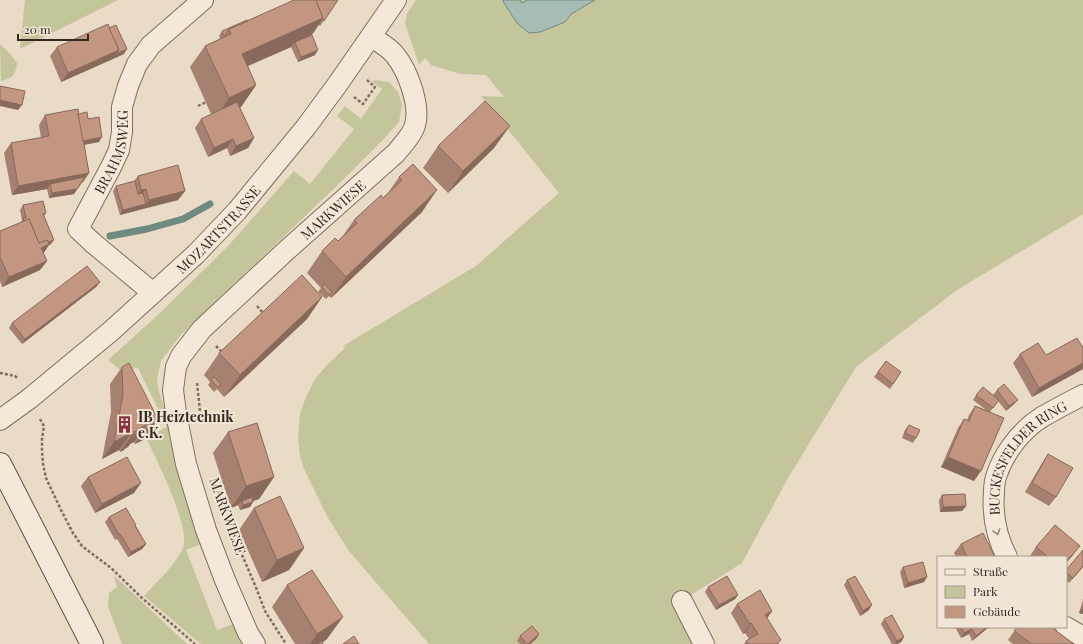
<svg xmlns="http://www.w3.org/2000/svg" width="1083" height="644" font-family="'Playfair Display',serif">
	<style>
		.green { fill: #c5c59b }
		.water { fill: #a7bdb4; stroke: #6f8a81 }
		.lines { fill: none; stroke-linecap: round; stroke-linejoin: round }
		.stream { stroke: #6f8a81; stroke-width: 7 }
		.minor-casing { stroke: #826e5e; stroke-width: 22 }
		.secondary-casing { stroke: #644f41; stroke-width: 24 }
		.path { stroke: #826e5e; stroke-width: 2.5; stroke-dasharray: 3 2; stroke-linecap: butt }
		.minor { stroke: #f4e9d8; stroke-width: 20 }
		.secondary { stroke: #f4e9d8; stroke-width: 22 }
		.wall { fill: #a7816f }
		.shaded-wall { fill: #88695a }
		.building { fill: #c29681; stroke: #88695a }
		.oneway { stroke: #94887c }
		.labels { text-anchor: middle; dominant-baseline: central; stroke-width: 4; stroke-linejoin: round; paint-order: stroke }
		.street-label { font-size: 14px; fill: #342820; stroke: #f1e6d5 }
		.poi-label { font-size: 14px; font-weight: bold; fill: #342820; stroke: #f1e6d5; text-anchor: start }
	</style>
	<rect width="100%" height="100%" fill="#e9dbc6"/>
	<g class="green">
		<polygon points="25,0 118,0 20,49"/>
		<polygon points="416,0 1083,0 1083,214 957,290 856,367 788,478 742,563 675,605 694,644 429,644 349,551 328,518 304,469 300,456 298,438 300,413 306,397 315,379 326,366 345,348 343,346 476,266 559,193 481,96 504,97 486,75 460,74 431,65 425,58 419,65 405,23 407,14"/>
		<path d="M0,44L12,56L17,63C15,76 13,78 1,81Z"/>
		<path d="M375,80L389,82L398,92L402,104L399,122L384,139L349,174L180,336L161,361L157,379L159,392L171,427L201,544L186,550L217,630L233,624L245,644H201L144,596C156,583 176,564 183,548C191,528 156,458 146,438L167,427L138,368L120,370L108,360L160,313L229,245L294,171L310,184L354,129L337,116L345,106L361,119L382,89L371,81Z"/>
		<polygon points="114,576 121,582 187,644 122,644 108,607 109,593 117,587"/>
	</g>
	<polygon class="water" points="503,0 520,0 522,3 527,0 595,0 571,14 565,22 540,32 529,33 517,23 504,3"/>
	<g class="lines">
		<polyline class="stream" points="110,236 147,229 183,219 210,204"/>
		<defs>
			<g id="minor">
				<path id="s1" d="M153,293L93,243L78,229L111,167L119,150L122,132V107L128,86L137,64L151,45L203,0"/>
				<path id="s2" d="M0,420L29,399L110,332L196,254L237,211L306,127L337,85L396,0"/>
				<path id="s3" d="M1007,557C996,536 992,515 994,492C994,486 995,479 997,474C1003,456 1016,438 1030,426C1033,423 1038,420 1042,417C1056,409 1069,402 1083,395"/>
				<polyline points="682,601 704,644"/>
				<polyline points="1066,627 1083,637"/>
				<path id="s4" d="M255,644L248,633L225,580L206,530L186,464L176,413L173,390L176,367L181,356L202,329L288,249L396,153C402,145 410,138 414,128C422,108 408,71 395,55C389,47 379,42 371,37"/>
			</g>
			<polyline id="secondary" points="0,464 92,644"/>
		</defs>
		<use href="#minor" class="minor-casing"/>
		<use href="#secondary" class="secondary-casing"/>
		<g class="path">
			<polyline points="354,97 363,104 375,87 367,80"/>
			<polyline points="198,106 206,102"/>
			<polyline points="257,306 265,315"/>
			<polyline points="216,346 224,354"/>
			<polyline points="0,373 15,376 18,379"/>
			<polyline points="197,383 201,420"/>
			<polyline points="40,419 44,426 42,439 42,451 43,464 46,478 61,510 73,533 82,546 111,568 142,598 195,644"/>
			<polyline points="224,511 231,521 233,534"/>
			<polyline points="236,541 255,585 265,611 286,644"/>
		</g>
		<use href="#minor" class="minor"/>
		<use href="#secondary" class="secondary"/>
	</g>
	<g class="wall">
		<polygon points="338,0 320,26 319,25 312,35 315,55 298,62 291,47 248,66 256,85 241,107 240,107 254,138 248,148 230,156 227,148 208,157 195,128 201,119 211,114 190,67 205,46 220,39 219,36 222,31 248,21"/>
		<polygon points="109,28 124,54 61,82 50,56 57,47"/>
		<polygon points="78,114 88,119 99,142 84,145 89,173 74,194 49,198 47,189 12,195 4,153 11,143 41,138 39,125 45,115"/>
		<polygon points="438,146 494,148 448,193 423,168"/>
		<polygon points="413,164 422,212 331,298 329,296 326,299 318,292 321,288 307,273 322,251 338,241 342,237 354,220 383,198 388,193 399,177"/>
		<polygon points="138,176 185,191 178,200 120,215 113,191 116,186 134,181"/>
		<polygon points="23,205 46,213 44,216 51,244 49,245 43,253 47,261 40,270 2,287 0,281 0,231 20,223 22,220 20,210"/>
		<polygon points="100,282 96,287 22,344 9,328 12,323"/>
		<polygon points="322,297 307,319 224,397 217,389 214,392 208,385 210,382 204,375 219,353"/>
		<polygon points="1083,345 1083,369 1032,397 1013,363 1020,354 1046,355 1082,346"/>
		<polygon points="886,361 901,372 890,389 874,377"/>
		<polygon points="122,367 158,419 147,436 145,436 143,440 135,444 134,442 130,444 128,447 120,452 119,450 102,459 111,412 110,384"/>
		<polygon points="997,390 1014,404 1006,411 998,401 990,412 974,481 941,467 958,428 964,419 967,420 969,415 975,406 986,410 973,400 976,395 994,396 993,395"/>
		<polygon points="909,425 916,438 913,443 902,438 905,430"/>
		<polygon points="228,432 274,477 259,499 253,501 250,507 240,510 238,505 231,508 213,453"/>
		<polygon points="1048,454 1056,497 1049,506 1025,492 1042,463"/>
		<polygon points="88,477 134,493 95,513 81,486"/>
		<polygon points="942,495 966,506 962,511 940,512 939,500"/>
		<polygon points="254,508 304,548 289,570 262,582 239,530"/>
		<polygon points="109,517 136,525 136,526 146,544 142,549 128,557 117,539 115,540 105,522"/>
		<polygon points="961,544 995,557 956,557 954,553"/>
		<polygon points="1036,547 1073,555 1066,563 1066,557 1031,557 1030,556"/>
		<polygon points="903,567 924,582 904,588 900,572"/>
		<polygon points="1083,567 1069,583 1066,580 1066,570"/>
		<polygon points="847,580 869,610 860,616 844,585"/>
		<polygon points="287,585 327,639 323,642 323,644 295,644 272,607"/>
		<polygon points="708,587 738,595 735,599 716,610 705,592"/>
		<polygon points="1083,599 1083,614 1079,613"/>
		<polygon points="737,604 772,611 767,618 779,644 744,644 746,641 749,639 745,633 743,634 731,613"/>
		<polygon points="884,619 904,637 901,642 897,644 892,644 881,624"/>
		<polygon points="955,627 989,627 972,641 969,634 961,638"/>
		<polygon points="1017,627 1074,644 1013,644 1008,640"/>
		<polygon points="539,634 536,639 530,644 520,644 517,641 520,636"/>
	</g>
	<g class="shaded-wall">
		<polygon points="323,18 308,40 295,42 291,47 227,75 242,54"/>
		<polygon points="127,49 124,54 61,82 68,73 119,50"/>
		<polygon points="318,50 315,55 298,62 301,57"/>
		<polygon points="256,85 241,107 214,120 229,98"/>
		<polygon points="0,100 22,105 18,110 0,106"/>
		<polygon points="510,126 494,148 448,193 463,171"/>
		<polygon points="102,137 99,142 76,146 80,142"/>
		<polygon points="254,138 248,148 230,156 236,146"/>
		<polygon points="233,139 227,148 208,157 214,148"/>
		<polygon points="89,173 83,182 51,188 50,184 47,189 12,195 18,186"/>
		<polygon points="77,189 74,194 49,198 52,193"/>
		<polygon points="146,189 139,198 135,199 141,190"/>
		<polygon points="437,190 422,212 331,298 346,277"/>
		<polygon points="185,191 178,200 142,209 149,200"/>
		<polygon points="146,204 142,209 120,215 123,210"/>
		<polygon points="54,240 51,244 49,245 43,254 36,247"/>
		<polygon points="47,261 40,270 2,287 9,277"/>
		<polygon points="100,282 96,287 22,344 25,339"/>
		<polygon points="322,297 307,319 224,397 240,375"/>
		<polygon points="1083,363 1083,369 1032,397 1039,388"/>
		<polygon points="1018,400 1014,404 1006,411 1009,406"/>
		<polygon points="158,419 147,436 145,436 143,440 135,444 147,427 154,421"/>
		<polygon points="146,425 134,442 130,444 128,447 124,449 139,429"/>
		<polygon points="131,433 119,450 102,459 114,442"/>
		<polygon points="135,433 124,450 120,452 132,435"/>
		<polygon points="948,457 981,471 974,481 941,467"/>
		<polygon points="274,477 259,499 243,504 242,501 238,505 231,508 246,486"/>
		<polygon points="141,483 134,493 95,513 102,504"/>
		<polygon points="253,502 250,507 240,510 243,505"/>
		<polygon points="966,506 962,511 940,512 943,507"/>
		<polygon points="146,544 142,549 128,557 131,552"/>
		<polygon points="1080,546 1073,555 1066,563 1066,562"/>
		<polygon points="304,548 289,570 262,582 277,560"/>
		<polygon points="1083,566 1083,567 1069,583 1073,578"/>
		<polygon points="927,577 924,582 904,588 908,583"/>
		<polygon points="738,595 735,599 716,610 719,605"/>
		<polygon points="872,605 869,610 860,616 863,611"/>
		<polygon points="1083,607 1083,614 1079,613"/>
		<polygon points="772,611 766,620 765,615"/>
		<polygon points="343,617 327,639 320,644 310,644 317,634"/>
		<polygon points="751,623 745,633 743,634 750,624"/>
		<polygon points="987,627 989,627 972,641 976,636"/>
		<polygon points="972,629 969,634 961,638 964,633"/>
		<polygon points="539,634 536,639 530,644 528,644"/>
		<polygon points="904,637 901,642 897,644 895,644 897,641"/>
	</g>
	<g class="building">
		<polygon points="294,0 316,0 323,18 242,54 256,85 229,98 205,46 231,34 229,29"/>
		<polygon points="316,0 338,0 324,21 322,20 323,18"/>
		<polygon points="247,20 248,21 229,29 224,36 222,31"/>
		<polygon points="108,24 119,50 68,73 57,47"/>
		<polygon points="116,25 127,49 116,54 119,50 109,28"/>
		<polygon points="312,35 318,50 301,57 295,42"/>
		<polygon points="0,86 25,91 22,105 0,100"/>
		<polygon points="485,101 510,126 463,171 438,146"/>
		<polygon points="237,102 254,138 236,146 233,139 214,148 201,119"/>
		<polygon points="78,109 89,173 18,186 11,143 49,136 45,115"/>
		<polygon points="87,112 88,119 99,117 102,137 83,141 78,114"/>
		<polygon points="413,164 437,190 346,277 322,251 335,238 338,241 357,223 354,220 381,195 383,198 402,180 399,177"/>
		<polygon points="178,165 185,191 149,200 146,189 141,190 138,176"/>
		<polygon points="85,177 77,189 52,193 50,184"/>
		<polygon points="135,181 138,194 143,193 146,204 123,210 116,186"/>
		<polygon points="43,201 46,213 43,214 54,240 48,242 47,240 39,243 29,219 24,221 23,218 26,218 23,205"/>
		<polygon points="29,219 39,243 47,240 49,244 41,248 47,261 9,277 0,257 0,231"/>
		<polygon points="87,266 100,282 25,339 12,323"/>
		<polygon points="302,275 322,297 240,375 219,353"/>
		<polygon points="325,284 332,292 329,295 322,287"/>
		<polygon points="1077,338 1083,348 1083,363 1039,388 1020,354 1038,343 1046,355"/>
		<polygon points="886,361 901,372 893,384 878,372"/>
		<polygon points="129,363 158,419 154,421 155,423 147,427 146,425 139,429 140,431 136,432 134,431 135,433 132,435 131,433 114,442 123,395 122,367"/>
		<polygon points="214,377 221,384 218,387 211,380"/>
		<polygon points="1004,384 1018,400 1009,406 997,390"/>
		<polygon points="983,387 999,400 993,408 976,395"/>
		<polygon points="975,406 1004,418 981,471 948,457 964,419 969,421"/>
		<polygon points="257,423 274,477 246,486 228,432"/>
		<polygon points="909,425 920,430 916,438 905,433"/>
		<polygon points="1048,454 1073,468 1056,497 1032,483"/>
		<polygon points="127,457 141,483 102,504 88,477"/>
		<polygon points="965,494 966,506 943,507 942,495"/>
		<polygon points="280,496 304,548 277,560 254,508"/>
		<polygon points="252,497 253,502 243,505 242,501"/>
		<polygon points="126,508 136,525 135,526 146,544 131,552 120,534 119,535 109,517"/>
		<polygon points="1055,525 1080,546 1066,562 1066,557 1048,557 1036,547"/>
		<polygon points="983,533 995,557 967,557 961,544"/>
		<polygon points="1083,550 1083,566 1073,578 1066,572 1066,570"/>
		<polygon points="923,562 927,577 908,583 903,567"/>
		<polygon points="312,570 343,617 317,634 287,585"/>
		<polygon points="727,576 738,595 719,605 708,587"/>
		<polygon points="855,576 872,605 863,611 847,580"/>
		<polygon points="760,590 772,611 765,615 781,640 776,644 748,644 746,641 758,634 751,623 750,624 737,604"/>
		<polygon points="892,615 904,637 897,641 884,619"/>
		<polygon points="532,626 539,634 528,644 527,644 520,636"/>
		<polygon points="961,627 987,627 976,636 972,629 964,633"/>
		<polygon points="1017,627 1051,627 1074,644 1032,644 1014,631"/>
		<polygon points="354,636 359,644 343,644"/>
		<polygon points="322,641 323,644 316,644"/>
	</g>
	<defs><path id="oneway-chevron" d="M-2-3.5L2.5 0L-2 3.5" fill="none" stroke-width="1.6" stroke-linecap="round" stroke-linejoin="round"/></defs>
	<use class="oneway" href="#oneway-chevron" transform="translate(997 532) rotate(73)"/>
	<defs>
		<symbol id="building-bare" viewBox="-9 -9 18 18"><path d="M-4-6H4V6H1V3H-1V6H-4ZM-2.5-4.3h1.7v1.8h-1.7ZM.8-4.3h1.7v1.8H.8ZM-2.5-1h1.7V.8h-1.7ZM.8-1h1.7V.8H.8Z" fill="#8a353e" stroke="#f1e6d5" stroke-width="2.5" paint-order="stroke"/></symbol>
	</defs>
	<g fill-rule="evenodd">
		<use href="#building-bare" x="112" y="412" width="25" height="25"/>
	</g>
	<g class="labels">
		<g class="street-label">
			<text stroke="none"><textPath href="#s1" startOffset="184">BRAHMSWEG</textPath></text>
			<text stroke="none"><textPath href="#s4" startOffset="515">MARKWIESE</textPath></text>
			<text stroke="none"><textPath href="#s2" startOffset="290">MOZARTSTRASSE</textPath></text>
			<text stroke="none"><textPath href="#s3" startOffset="115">BUCKESFELDER RING</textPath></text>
			<text transform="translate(228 516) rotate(70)">MARKWIESE</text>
		</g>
		<g class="poi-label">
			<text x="138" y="416">IB Heiztechnik<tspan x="138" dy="16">e.K.</tspan></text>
		</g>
	</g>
	<rect x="937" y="556" width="130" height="72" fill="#f1e6d5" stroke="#a59a8d"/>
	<rect x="945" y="569" width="20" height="6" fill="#f4e9d8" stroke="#a59a8d"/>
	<text x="973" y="576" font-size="12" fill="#342820">Straße</text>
	<rect x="945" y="586" width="20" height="12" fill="#c5c59b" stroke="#a59a8d"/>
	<text x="973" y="596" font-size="12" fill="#342820">Park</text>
	<rect x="945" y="606" width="20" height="12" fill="#c29681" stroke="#a59a8d"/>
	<text x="973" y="616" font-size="12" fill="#342820">Gebäude</text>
	<path d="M18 34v6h70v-6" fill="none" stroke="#342820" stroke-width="2"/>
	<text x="24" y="34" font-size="12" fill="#342820" stroke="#f1e6d5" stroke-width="3" paint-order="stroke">20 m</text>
</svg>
